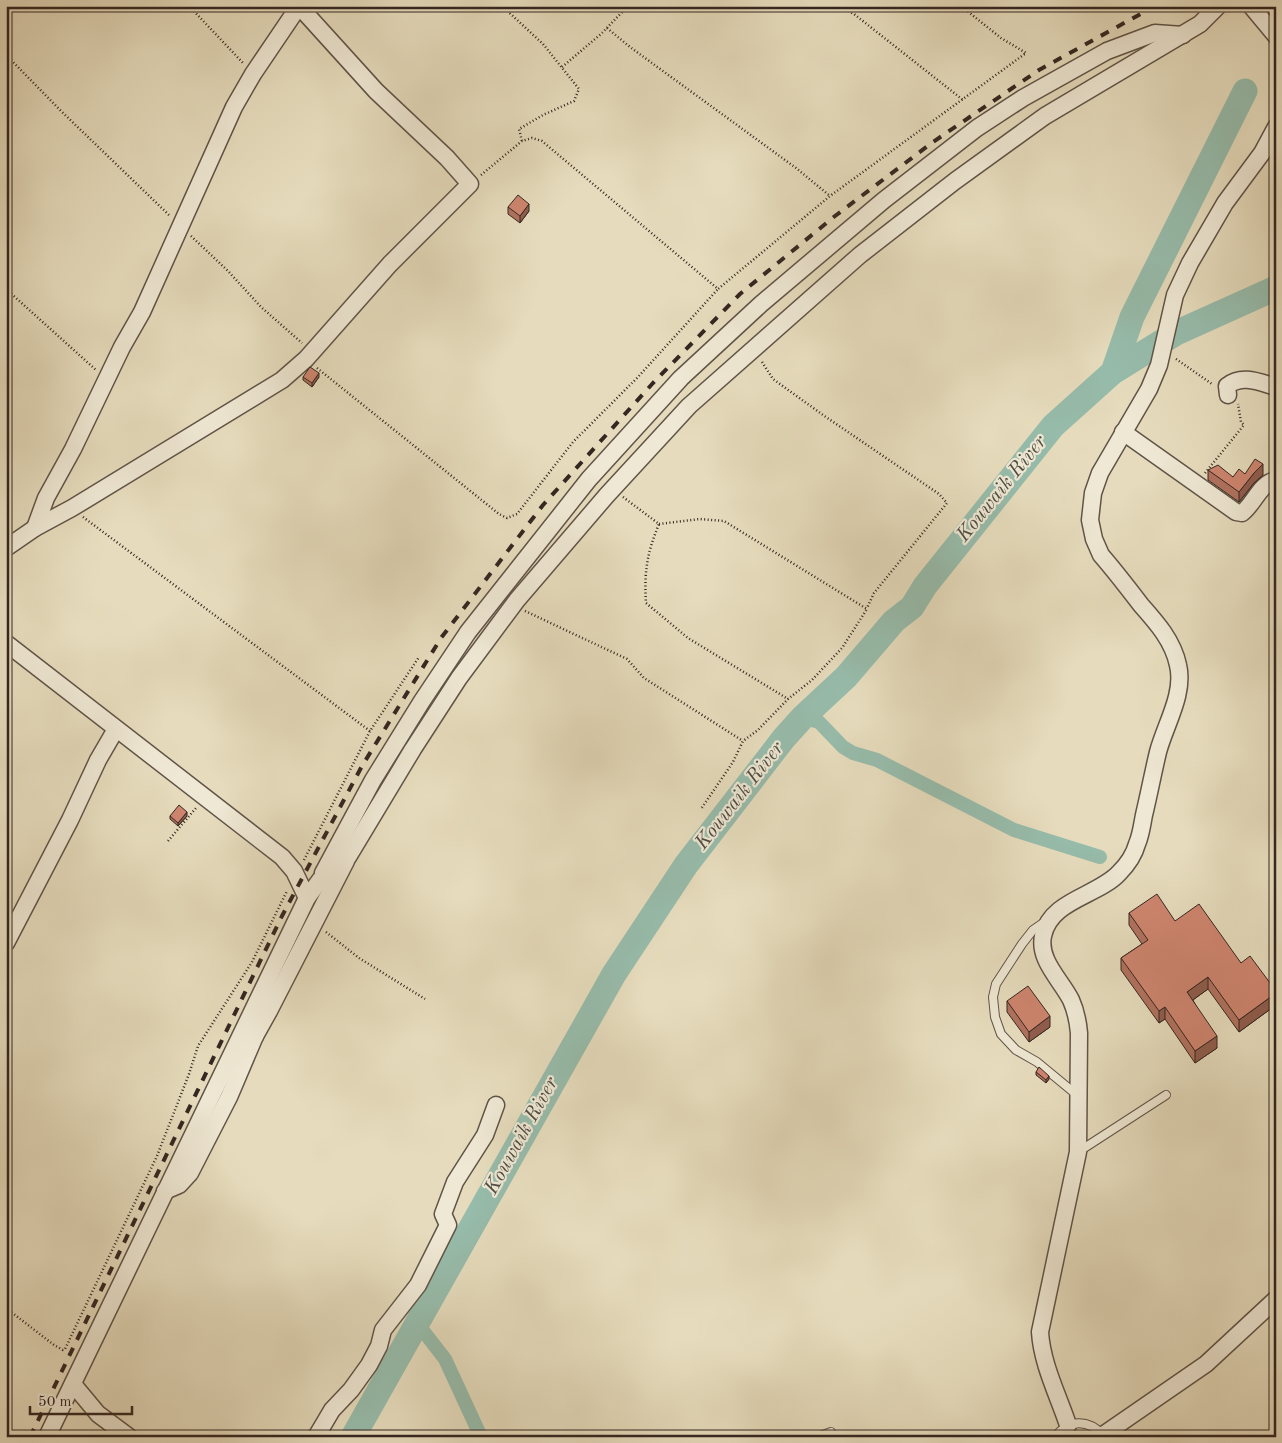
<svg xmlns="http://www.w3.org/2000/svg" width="1282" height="1443" font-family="'Old Standard TT',serif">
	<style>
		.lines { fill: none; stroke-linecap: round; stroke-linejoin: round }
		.canal { stroke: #97bcab; stroke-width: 14 }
		.river { stroke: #97bcab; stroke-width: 25 }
		.lane-casing { stroke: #605448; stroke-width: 10 }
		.street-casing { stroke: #605448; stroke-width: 19 }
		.path { stroke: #342621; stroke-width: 2.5; stroke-dasharray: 1 2.5; stroke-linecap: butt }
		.lane { stroke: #efe8d4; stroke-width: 8 }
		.street { stroke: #efe8d4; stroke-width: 16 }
		.rail { stroke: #342621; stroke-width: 4; stroke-dasharray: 9 9; stroke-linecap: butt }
		.wall { fill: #b1725f; stroke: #342621 }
		.shaded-wall { fill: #905d4e; stroke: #342621 }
		.building { fill: #ce856f; stroke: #342621 }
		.labels { text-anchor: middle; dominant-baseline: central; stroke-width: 4.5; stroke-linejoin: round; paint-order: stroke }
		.water-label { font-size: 20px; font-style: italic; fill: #4d4c44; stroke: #efe8d4 }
	</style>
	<rect width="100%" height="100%" fill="#e6dcbd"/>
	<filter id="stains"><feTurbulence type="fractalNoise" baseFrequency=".004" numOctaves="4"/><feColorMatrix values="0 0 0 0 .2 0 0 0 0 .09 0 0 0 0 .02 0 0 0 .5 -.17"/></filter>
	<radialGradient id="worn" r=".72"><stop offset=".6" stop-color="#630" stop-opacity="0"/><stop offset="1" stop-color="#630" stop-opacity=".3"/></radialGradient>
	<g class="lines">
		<g class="canal">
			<polyline points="803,717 819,722 843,747 853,753 877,760 1014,830 1100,857"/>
			<polyline points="417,1323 445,1359 481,1437"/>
		</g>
		<g class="river">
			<polyline points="1113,372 1132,317 1245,91"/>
			<polyline points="353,1437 614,974 686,865 784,738 803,717 846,677 894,621 912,607 925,586 1053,426 1113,372 1176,333 1276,288"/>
		</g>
		<defs>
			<g id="lane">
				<polyline points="1046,921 1033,930 1022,944 996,984 993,997 995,1017 1001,1034 1016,1050 1037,1062 1077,1095"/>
				<polyline points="1078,1152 1166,1095"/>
				<polyline points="818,1437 831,1432 833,1437"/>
				<path d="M1055,1437C1069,1419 1088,1419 1103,1435"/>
			</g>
			<g id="street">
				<polyline points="1251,6 1276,36"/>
				<path d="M1228,395L1227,386C1242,374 1259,382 1276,387"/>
				<path d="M1123,432L1236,512L1242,513C1254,504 1260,483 1276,480"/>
				<polyline points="35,528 46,498 73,449 122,347 142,312 234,107 253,74 299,6"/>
				<polyline points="6,548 35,528 72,508 282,380 306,359 390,264 470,184 447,158 376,91 299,6"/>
				<polyline points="6,643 282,857 294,871 307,898 320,880 348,857 413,749 459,678 517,600 607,495 689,406 860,255 955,181 1045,116 1200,24 1218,6"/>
				<polyline points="323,873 373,780 422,701 468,632 589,479 681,378 761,304 884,200 977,128 1023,98 1107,51 1155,33 1183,35"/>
				<polyline points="6,943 70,820 98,760 116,729"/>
				<polyline points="235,1048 255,1036 269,1011 346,861"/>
				<polyline points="165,1191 179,1185 190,1173 229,1097 255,1036"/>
				<polyline points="73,1384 98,1414 129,1437"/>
				<path d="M1068,1425C1058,1395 1042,1364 1040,1332L1078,1152L1079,1033C1078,1022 1076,1011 1071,1000C1061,980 1038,960 1043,936C1050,900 1098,896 1119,873C1127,865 1134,855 1137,844C1141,835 1142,825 1144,815C1149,794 1153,773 1158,752C1165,725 1185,694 1178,665C1173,641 1157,623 1141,605C1128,588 1115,571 1101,555L1094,539L1090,520L1093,493L1100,473L1149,389L1159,365L1175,295L1190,263L1225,203L1262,153L1276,127"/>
				<polyline points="1103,1435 1206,1364 1276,1299"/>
				<polyline points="47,1437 307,898"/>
				<polyline points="316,1437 332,1410 351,1390 369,1365 379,1346 383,1330 418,1285 448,1225 443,1214 455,1182 485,1135 496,1105"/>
			</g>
		</defs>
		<use href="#lane" class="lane-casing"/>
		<use href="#street" class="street-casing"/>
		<g class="path">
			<polyline points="189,6 244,64"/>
			<polyline points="502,6 543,44 579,89 574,101 543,115 519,129 522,141"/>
			<polyline points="839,6 854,14 963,100"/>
			<polyline points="607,28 630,47 796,168 830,196"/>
			<polyline points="6,55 61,111 169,215"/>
			<polyline points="562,67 601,34 628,6"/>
			<polyline points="481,175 522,141 532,138 542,141 718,289 830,196 1026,53 1001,38 961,6"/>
			<polyline points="191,236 228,271 261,307 302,343"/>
			<polyline points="6,289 96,370"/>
			<polyline points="1176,359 1212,384"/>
			<polyline points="762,362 773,379 823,415 939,494 947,503 874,593 867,608"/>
			<polyline points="317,368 499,514 507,518 517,514 573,442 638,377 718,289"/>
			<polyline points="1205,473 1244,425 1241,422 1238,404"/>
			<path d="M623,497L659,524C647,553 644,572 646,603L688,638L788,699"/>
			<polyline points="83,517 370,731"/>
			<polyline points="659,524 700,519 724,521 867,609 842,648 812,680 788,699 758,730 743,741 733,762 701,809"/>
			<polyline points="525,611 627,659 644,678 743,741"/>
			<polyline points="168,841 196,808"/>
			<polyline points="304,860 370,731 419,657"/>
			<polyline points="326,932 359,958 425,999"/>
			<polyline points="6,1308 54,1345 63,1350 65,1349 157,1156 189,1074 198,1046 252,962 287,891"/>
		</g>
		<use href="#lane" class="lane"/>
		<use href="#street" class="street"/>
		<polyline class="rail" points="30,1437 282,916 362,766 441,638 543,505 653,383 740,294 835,216 933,142 1039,70 1155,6"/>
	</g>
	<g class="wall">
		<polygon points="508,207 529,211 520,223 508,214"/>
		<polygon points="303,377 319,377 312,387 303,380"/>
		<polygon points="1208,470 1233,477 1245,474 1263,475 1254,483 1239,502 1208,480"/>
		<polygon points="170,816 187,816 178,826 170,819"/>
		<polygon points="1129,913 1175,921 1241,963 1276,991 1276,1005 1239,1032 1208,989 1193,1000 1217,1048 1195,1063 1165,1019 1159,1023 1121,970 1121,958 1142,944 1129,925"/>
		<polygon points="1007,1001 1050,1027 1029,1042 1007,1012"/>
		<polygon points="1036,1072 1049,1079 1046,1083 1036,1075"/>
	</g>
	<g class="shaded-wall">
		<polygon points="529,204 529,211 520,223 520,216"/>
		<polygon points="319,373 319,377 312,387 312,383"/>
		<polygon points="1263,464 1263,475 1254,483 1239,502 1239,492 1254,473"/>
		<polygon points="187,812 187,816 178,826 178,823"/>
		<polygon points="1208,977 1208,989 1187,1004 1187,992"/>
		<polygon points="1276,993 1276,1005 1239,1032 1239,1020"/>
		<polygon points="1165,1007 1165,1019 1159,1023 1159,1011"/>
		<polygon points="1050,1016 1050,1027 1029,1042 1029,1032"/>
		<polygon points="1217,1036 1217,1048 1195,1063 1195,1051"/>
		<polygon points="1049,1076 1049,1079 1046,1083 1046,1080"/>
	</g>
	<g class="building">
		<polygon points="518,195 529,204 520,216 508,207"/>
		<polygon points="310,367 319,373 312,383 303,377"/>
		<polygon points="1255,459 1263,464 1254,473 1239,492 1208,470 1218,465 1233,477 1239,469 1245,474"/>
		<polygon points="179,805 187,812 178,823 170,816"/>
		<polygon points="1157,894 1175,921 1199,904 1241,963 1250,956 1276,991 1276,993 1239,1020 1208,977 1187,992 1217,1036 1195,1051 1165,1007 1159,1011 1121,958 1148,940 1129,913"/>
		<polygon points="1028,986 1050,1016 1029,1032 1007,1001"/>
		<polygon points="1039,1067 1049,1076 1046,1080 1036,1072"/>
		<polygon points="827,1431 829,1437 810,1437"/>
	</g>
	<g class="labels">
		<g class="water-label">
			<text transform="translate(1002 489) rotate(-51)">Kouwaik River</text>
			<text transform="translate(740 796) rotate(-52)">Kouwaik River</text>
			<text transform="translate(522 1136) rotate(-61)">Kouwaik River</text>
		</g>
	</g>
	<rect width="1282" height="1443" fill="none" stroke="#e6dcbd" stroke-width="25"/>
	<rect x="8" y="8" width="1267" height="1428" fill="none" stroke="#342621" stroke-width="2.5"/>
	<rect x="12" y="12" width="1257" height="1418" fill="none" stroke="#342621"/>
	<path d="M30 1406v8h102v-8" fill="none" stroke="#342621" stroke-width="2.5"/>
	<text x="38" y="1406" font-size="15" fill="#342621" stroke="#efe8d4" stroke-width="4" paint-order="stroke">50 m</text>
	<rect width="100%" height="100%" filter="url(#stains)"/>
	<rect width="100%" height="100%" fill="url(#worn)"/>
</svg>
